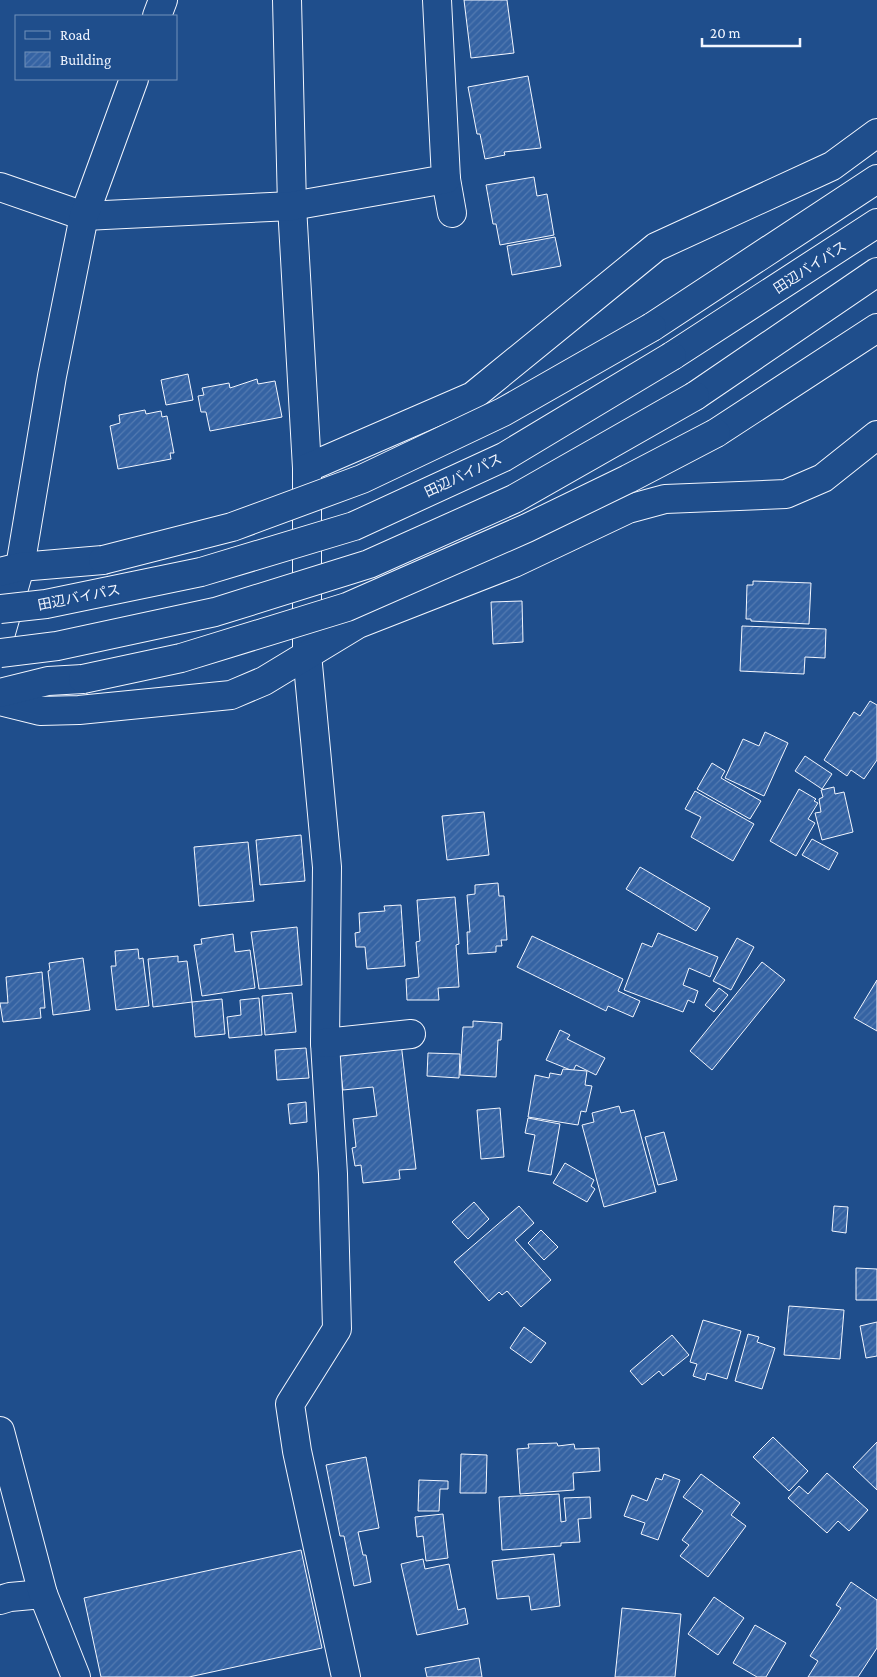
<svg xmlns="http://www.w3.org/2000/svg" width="877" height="1677" font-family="'Crimson Pro','Noto Sans JP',serif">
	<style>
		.building { fill: url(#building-hatch); stroke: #f2f6ff }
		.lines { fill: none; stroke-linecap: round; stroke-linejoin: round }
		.street-casing { stroke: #f2f6ff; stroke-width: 30 }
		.secondary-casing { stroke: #f2f6ff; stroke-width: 30 }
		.highway-casing { stroke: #f2f6ff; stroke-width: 30 }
		.street { stroke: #1f4e8c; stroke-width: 28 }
		.secondary { stroke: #1f4e8c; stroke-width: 28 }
		.highway { stroke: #1f4e8c; stroke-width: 28 }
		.highway-bridge-casing { stroke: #f2f6ff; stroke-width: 30; stroke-linecap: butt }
		.highway-bridge { stroke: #1f4e8c; stroke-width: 28 }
		.labels { text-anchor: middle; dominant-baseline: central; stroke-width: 4; stroke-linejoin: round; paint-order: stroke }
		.street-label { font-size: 14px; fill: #f2f6ff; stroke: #1f4e8c }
	</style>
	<defs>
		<pattern id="building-hatch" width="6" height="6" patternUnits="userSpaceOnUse" patternTransform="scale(1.25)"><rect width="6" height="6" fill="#3563a3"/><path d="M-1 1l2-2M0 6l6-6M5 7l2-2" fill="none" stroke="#537ab1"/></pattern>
	</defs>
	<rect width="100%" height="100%" fill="#1f4e8c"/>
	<g class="building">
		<polygon points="464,0 507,0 514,53 471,58"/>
		<polygon points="528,76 541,148 504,152 505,155 485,159 480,134 477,134 468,87"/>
		<polygon points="534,177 537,196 547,194 554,235 500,245 496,224 493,224 486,185"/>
		<polygon points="555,237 561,266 512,275 507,246"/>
		<polygon points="188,374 193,400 166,405 161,380"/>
		<polygon points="257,379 258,384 275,381 282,417 210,431 206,412 201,412 198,396 204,395 202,388 229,383 230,388"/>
		<polygon points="145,410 146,414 161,411 162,417 167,416 174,453 170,453 171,459 118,469 110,426 120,423 119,415"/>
		<polygon points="753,581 811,583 809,624 751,621 751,619 746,619 747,585 753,585"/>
		<polygon points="522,601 523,642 493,644 491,602"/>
		<polygon points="742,626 826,629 825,658 805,657 804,674 740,671"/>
		<polygon points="870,701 877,705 877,760 864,779 851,770 847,776 824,760 854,712 860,716"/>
		<polygon points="765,732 788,743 764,796 725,778 743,739 759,746"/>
		<polygon points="805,756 832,774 822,789 795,771"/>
		<polygon points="712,763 725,771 721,778 761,801 750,819 697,789"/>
		<polygon points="834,787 835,794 844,792 853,832 822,840 815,813 821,812 819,799 823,797 821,790"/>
		<polygon points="799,789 816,799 814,801 818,803 808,819 815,823 796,856 770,841"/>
		<polygon points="695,791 754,824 733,861 691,837 701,817 685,809"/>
		<polygon points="484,812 489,855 447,860 442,816"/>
		<polygon points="301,835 305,881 260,885 256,840"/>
		<polygon points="812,839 838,853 829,870 802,855"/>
		<polygon points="248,842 254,901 199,906 194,847"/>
		<polygon points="640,867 710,908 696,931 626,889"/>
		<polygon points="498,883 499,896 504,896 507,940 501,940 502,946 496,946 496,952 468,954 467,932 470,932 467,895 475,894 475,885"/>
		<polygon points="455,897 459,944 456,945 459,987 438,988 439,1000 407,1000 406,979 419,977 416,942 420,941 417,900"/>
		<polygon points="401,905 405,966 367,969 365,947 356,947 355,933 360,932 359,913 385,911 384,906"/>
		<polygon points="297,927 302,985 259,989 251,932"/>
		<polygon points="658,933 718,957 710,977 689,968 683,985 698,991 694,1003 688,1000 683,1012 624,990 642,943 652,947"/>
		<polygon points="233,934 235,952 250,950 255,988 202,996 194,945 202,944 201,939"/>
		<polygon points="532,936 623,979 618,991 640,1001 633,1017 608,1006 606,1011 517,967"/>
		<polygon points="737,938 754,947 731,990 713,981"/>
		<polygon points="138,949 139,959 143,958 149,1006 116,1010 111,966 116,966 115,951"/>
		<polygon points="178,956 178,962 187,961 192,1002 153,1007 148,959"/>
		<polygon points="83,958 90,1010 53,1015 48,971 50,970 49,963"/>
		<polygon points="762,962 785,980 712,1070 690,1051"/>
		<polygon points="42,972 45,1008 40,1008 41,1018 3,1022 0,1003 8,1003 6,977"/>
		<polygon points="877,980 877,1031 854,1018"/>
		<polygon points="719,988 728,995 714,1012 705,1005"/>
		<polygon points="292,993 296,1032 265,1035 262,996"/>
		<polygon points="259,998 262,1035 229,1038 227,1017 241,1015 240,1000"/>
		<polygon points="222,999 225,1034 195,1037 192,1002"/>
		<polygon points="473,1021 502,1023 501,1040 498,1040 496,1077 460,1075 463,1027 473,1027"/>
		<polygon points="560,1030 570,1035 567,1039 605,1058 596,1075 576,1065 573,1071 546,1060"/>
		<polygon points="401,1043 416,1169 399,1170 400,1179 363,1183 361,1165 355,1166 352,1148 356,1147 353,1119 377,1116 373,1087 343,1090 338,1051"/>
		<polygon points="306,1048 309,1078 277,1080 275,1050"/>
		<polygon points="428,1053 460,1054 459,1078 427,1076"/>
		<polygon points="563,1069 587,1071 585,1085 592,1086 586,1112 581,1111 578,1125 528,1117 535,1075 549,1078 550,1073 561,1075"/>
		<polygon points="306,1102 307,1122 290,1124 288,1104"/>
		<polygon points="619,1106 621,1113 634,1110 656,1192 604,1207 582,1125 594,1122 592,1113"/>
		<polygon points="500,1108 504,1157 481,1159 477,1110"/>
		<polygon points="528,1118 560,1124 551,1175 528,1171 535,1135 525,1133"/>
		<polygon points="664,1132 677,1180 658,1185 645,1137"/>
		<polygon points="565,1163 594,1180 591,1186 595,1189 587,1202 553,1183"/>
		<polygon points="474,1202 489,1219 468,1239 452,1222"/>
		<polygon points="519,1206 534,1223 515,1240 551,1280 521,1307 507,1291 502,1295 499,1292 489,1301 454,1262"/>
		<polygon points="834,1206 848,1207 846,1233 832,1231"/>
		<polygon points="541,1230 558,1247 544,1260 528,1243"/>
		<polygon points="856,1268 877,1269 877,1300 856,1300"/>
		<polygon points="789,1306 844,1310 840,1359 784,1355"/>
		<polygon points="703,1320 741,1331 727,1379 707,1373 705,1380 693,1376 697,1364 690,1362"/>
		<polygon points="877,1322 877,1356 866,1358 860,1326"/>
		<polygon points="524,1327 546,1343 531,1363 510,1348"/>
		<polygon points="748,1334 759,1337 757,1342 775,1348 762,1389 735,1381"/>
		<polygon points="672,1335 689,1355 663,1376 659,1371 642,1385 630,1371"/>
		<polygon points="773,1437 808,1471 789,1491 753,1457"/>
		<polygon points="877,1442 877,1490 853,1467"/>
		<polygon points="557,1443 558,1446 574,1444 575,1449 599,1448 600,1471 573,1473 574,1490 520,1494 517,1449 529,1448 528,1444"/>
		<polygon points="461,1454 487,1455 486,1493 460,1493"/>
		<polygon points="366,1457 379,1528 358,1532 363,1555 366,1555 371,1582 354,1586 344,1536 340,1536 326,1465"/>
		<polygon points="827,1473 868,1510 849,1531 838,1521 827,1533 788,1498 799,1486 808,1494"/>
		<polygon points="664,1474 680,1480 658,1540 641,1534 645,1523 624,1516 632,1495 647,1501 656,1478 662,1480"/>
		<polygon points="701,1474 740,1503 731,1515 746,1526 708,1577 680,1556 689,1545 682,1540 703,1511 683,1497"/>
		<polygon points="419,1480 448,1481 448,1489 440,1489 439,1511 418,1511"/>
		<polygon points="559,1494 561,1522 566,1521 564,1498 590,1497 591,1518 578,1519 580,1542 561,1543 561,1546 502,1550 499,1497"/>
		<polygon points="443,1514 448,1558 426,1561 423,1536 417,1537 415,1517"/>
		<polygon points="301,1550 322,1648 189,1677 101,1677 84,1598"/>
		<polygon points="554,1554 560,1606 531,1610 529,1596 497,1599 492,1561"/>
		<polygon points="423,1559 425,1569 449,1564 458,1610 465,1608 468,1624 417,1635 401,1564"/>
		<polygon points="851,1582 877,1600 877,1648 858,1677 808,1677 818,1661 810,1656 841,1608 836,1605"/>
		<polygon points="714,1597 744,1618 718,1655 688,1634"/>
		<polygon points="622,1608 681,1614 675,1677 615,1677"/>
		<polygon points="755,1625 786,1643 766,1677 757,1677 733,1663"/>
		<polygon points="479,1658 482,1677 427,1677 425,1668"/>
	</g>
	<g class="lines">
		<defs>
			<g id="street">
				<polyline points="287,0 292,206 307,468 307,654 327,867 325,1043 333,1174 337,1329 290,1404 297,1451 346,1677"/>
				<polyline points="157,16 163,0"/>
				<polyline points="446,179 452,213"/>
				<polyline points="0,187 84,216 292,206 446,179 437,0"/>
				<polyline points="307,468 473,396 656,247 832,166 877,133"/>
				<polyline points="20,567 52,376 84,216 134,79"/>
				<polyline points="0,701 40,711 79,710 231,695 264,681 358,624 514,563 628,509 665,499 786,494 823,478 877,435"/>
				<polyline points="325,1043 411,1034"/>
				<polyline points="0,1600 10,1597 43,1594"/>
			</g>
			<g id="secondary">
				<polyline points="0,636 20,567"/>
				<polyline points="0,1431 43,1594 76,1677"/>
			</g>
			<g id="highway">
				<polyline points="652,327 877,179"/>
				<polyline points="672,356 877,223"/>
				<polyline points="695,396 877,272"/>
				<polyline points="716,433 877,328"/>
				<polyline points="0,572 20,567 103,560"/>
				<polyline points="0,693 48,681 83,679"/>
			</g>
		</defs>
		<use href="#street" class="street-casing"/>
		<use href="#secondary" class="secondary-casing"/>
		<use href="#highway" class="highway-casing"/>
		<use href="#street" class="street"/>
		<use href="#secondary" class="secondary"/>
		<use href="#highway" class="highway"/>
		<defs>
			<g id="highway-bridge">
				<polyline points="103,560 232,527 362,479 503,412 652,327"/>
				<polyline points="0,609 46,604 201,572 354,526 504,457 672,356"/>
				<polyline points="0,653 57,646 215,612 369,564 514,499 695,396"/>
				<polyline points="83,679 181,658 347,607 527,528 628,479 716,433"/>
			</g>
		</defs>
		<use href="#highway-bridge" class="highway-bridge-casing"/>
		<use href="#highway-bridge" class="highway-bridge"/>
	</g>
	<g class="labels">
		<g class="street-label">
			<text transform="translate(810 267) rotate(-33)">田辺バイパス</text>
			<text transform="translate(463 475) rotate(-25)">田辺バイパス</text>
			<text transform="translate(79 597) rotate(-11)">田辺バイパス</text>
		</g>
	</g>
	<rect x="15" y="15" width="162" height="65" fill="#1f4e8c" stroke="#7391ba"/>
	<rect x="25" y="31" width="25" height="8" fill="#1f4e8c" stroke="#7391ba"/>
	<text x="60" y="40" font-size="15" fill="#f2f6ff">Road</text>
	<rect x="25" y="52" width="25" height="15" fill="url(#building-hatch)" stroke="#7391ba"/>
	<text x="60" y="65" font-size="15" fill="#f2f6ff">Building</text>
	<path d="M702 38v8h98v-8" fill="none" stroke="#f2f6ff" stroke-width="2.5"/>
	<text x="710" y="38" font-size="15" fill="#f2f6ff" stroke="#1f4e8c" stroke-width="4" paint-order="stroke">20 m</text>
</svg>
